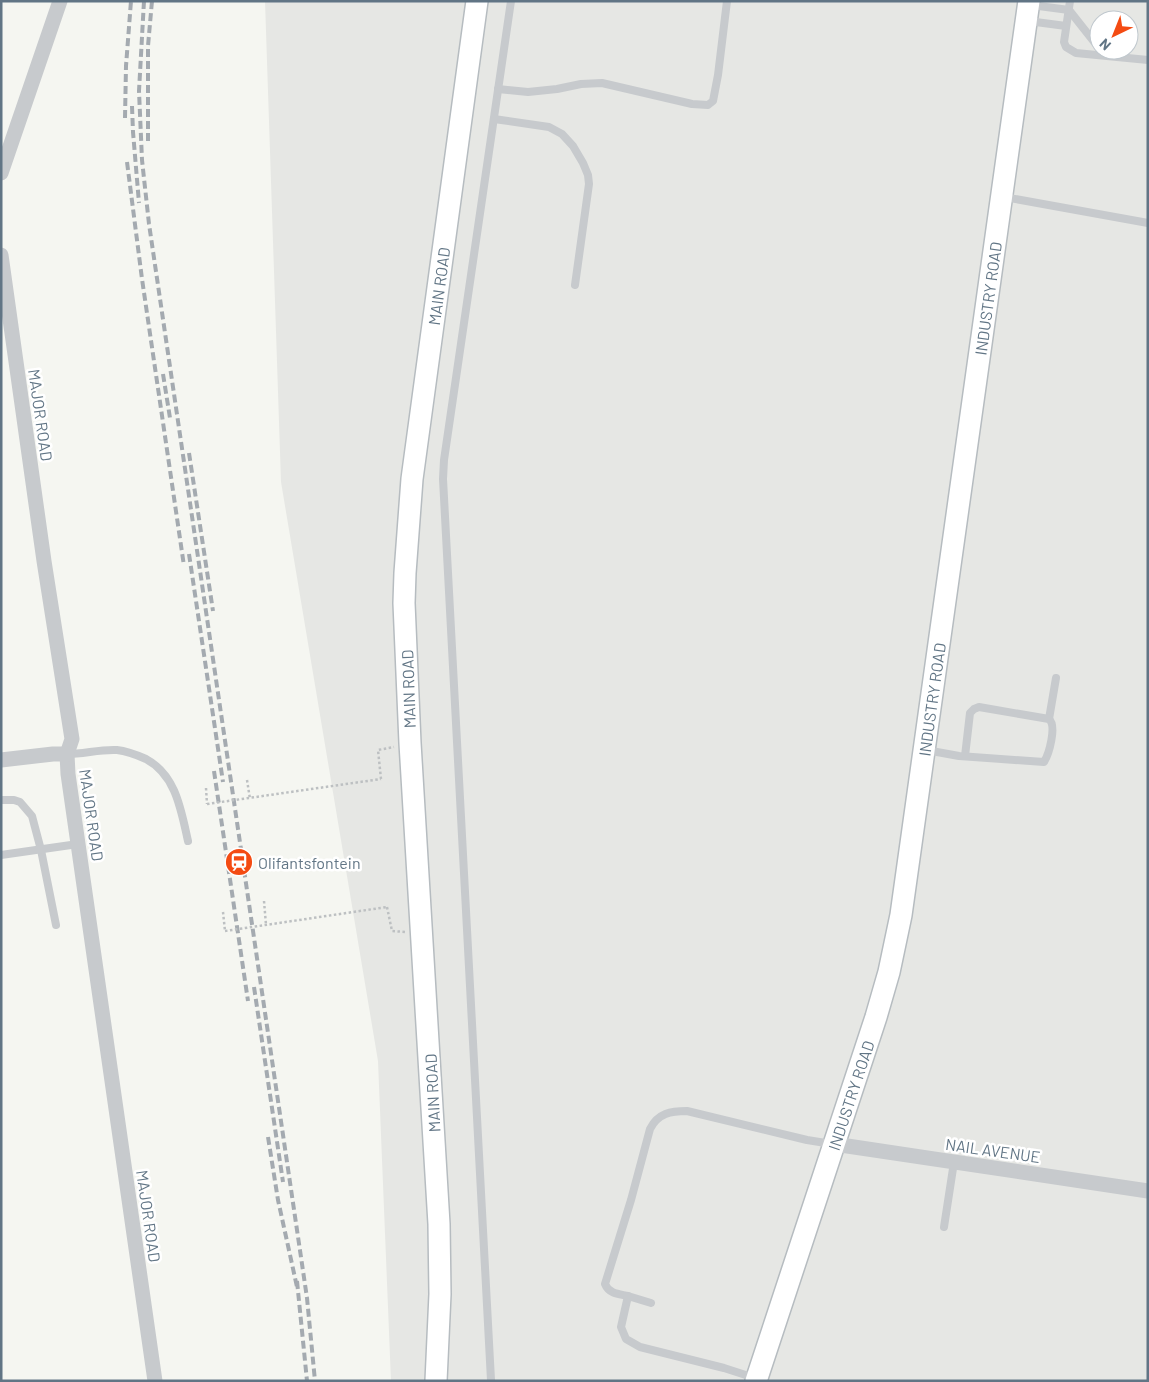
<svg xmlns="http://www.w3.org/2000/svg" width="1149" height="1382" font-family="Barlow,sans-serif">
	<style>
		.built { fill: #e6e7e4; fill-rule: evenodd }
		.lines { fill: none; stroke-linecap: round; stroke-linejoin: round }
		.secondary-casing { stroke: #b6bcc0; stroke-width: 24 }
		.path { stroke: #bdc0c2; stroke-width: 2.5; stroke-dasharray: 2.5 2.5; stroke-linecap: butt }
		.lane { stroke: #c7cacd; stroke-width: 8 }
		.street { stroke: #c7cacd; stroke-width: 15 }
		.secondary { stroke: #fff; stroke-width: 21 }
		.rail { stroke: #a4aab0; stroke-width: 4; stroke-dasharray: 8 4; stroke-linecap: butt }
		.path-bridge { stroke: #bdc0c2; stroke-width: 2.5; stroke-dasharray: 2.5 2.5; stroke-linecap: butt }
		.labels { text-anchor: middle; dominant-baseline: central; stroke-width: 5; stroke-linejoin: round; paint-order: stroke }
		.street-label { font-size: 16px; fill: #617585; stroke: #fff }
		.poi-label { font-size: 16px; fill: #617585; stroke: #fff; text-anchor: start }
	</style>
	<rect width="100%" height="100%" fill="#f5f6f1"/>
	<path class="built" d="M265,1H1148V1381H391L378,1061L281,482ZM1099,20H1129V50H1099Z"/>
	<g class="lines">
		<defs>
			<g id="secondary">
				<path id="s1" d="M436,1381L440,1294L439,1224L410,743L404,603L405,573L412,479L477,1"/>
				<path id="s2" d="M756,1381L876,1017L889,972L901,915L1029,1"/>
			</g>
		</defs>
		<use href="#secondary" class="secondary-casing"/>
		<g class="path">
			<polyline points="381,779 378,750 394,747"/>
			<polyline points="247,780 250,799"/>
			<polyline points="206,788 207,804"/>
			<polyline points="264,901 266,925"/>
			<polyline points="387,907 392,931 406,932"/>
			<polyline points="223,912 225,931"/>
		</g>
		<g class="lane">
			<polyline points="1070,1 1064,42 1066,47 1076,53 1148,60"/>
			<polyline points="1031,5 1069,10 1099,48"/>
			<polyline points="1028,21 1066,26"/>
			<polyline points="498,89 528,92 557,89 581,84 602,83 692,104 708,105 713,101 718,75 727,1"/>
			<polyline points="494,119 549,127 562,134 573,146 583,163 588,175 589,184 575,285"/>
			<polyline points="1004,197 1148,223"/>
			<polyline points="1049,719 1056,678"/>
			<path d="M926,750L959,756L1044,762C1049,754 1057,726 1049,719L979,707L974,709L970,713L965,756"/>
			<path d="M67,754C84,754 100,749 117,750C127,751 137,755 146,759C176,775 181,810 188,841"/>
			<polyline points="1,800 14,800 20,802 32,816 41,850 56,925"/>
			<polyline points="1,855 78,844"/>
			<polyline points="944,1227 954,1162"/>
			<path d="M628,1296C619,1294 609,1294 605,1284L631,1200L650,1129C658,1113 671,1111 687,1111L807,1140L832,1144"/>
			<polyline points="651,1303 628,1296 621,1327 626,1339 640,1347 724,1368 755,1378"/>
			<polyline points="491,1380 443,479 444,460 511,1"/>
		</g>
		<g class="street">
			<polyline points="1,173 60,1"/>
			<polyline points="1,255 44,561 72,739 67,754 68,774 155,1381"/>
			<polyline points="1,760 53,754 67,754"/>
			<polyline points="834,1144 1148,1191"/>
		</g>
		<use href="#secondary" class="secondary"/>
		<g class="rail">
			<polyline points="144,1 139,91 142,160 149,224 307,1298 315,1381"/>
			<polyline points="132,106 133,132 139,203"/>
			<polyline points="125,118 126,66 131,1"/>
			<polyline points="148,141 148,46 152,1"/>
			<polyline points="127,162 142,279 184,566"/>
			<polyline points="163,374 170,418"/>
			<polyline points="189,453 213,611"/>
			<polyline points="189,554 223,782"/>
			<polyline points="214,771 248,1001"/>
			<polyline points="254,987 283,1182"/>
			<polyline points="268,1137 278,1200 297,1287"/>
			<polyline points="297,1281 307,1381"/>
		</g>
		<g class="path-bridge">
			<polyline points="207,804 381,779"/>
			<polyline points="225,931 387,907"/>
		</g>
	</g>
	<defs>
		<symbol id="station-disc" viewBox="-11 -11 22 22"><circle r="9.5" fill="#f44b12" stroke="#fff"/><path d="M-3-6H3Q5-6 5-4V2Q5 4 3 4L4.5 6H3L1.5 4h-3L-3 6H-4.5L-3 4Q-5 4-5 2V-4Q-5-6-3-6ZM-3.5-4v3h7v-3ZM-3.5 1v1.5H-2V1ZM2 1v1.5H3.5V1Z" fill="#fff"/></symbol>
	</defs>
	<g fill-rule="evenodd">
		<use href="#station-disc" x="223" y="846" width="32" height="32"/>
	</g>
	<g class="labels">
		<g class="street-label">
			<text stroke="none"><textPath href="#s1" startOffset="1098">MAIN ROAD</textPath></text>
			<text stroke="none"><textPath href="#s2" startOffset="1111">INDUSTRY ROAD</textPath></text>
			<text transform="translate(41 415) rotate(82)">MAJOR ROAD</text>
			<text transform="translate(408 689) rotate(-92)">MAIN ROAD</text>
			<text stroke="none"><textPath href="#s2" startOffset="706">INDUSTRY ROAD</textPath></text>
			<text transform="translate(92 815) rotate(82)">MAJOR ROAD</text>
			<text transform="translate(432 1093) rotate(-93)">MAIN ROAD</text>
			<text stroke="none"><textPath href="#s2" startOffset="301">INDUSTRY ROAD</textPath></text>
			<text transform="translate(993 1150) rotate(8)">NAIL AVENUE</text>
			<text transform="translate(149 1216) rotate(82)">MAJOR ROAD</text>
		</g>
		<g class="poi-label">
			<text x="258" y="862">Olifantsfontein</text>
		</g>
	</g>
	<rect width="1149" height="1382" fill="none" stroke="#617585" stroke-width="5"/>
	<g transform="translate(1114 35) rotate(223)"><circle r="24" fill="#ffffff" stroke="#c0c8ce"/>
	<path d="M0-4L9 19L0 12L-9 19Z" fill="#f44b12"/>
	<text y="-8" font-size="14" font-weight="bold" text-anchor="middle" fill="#617585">N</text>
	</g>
</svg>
